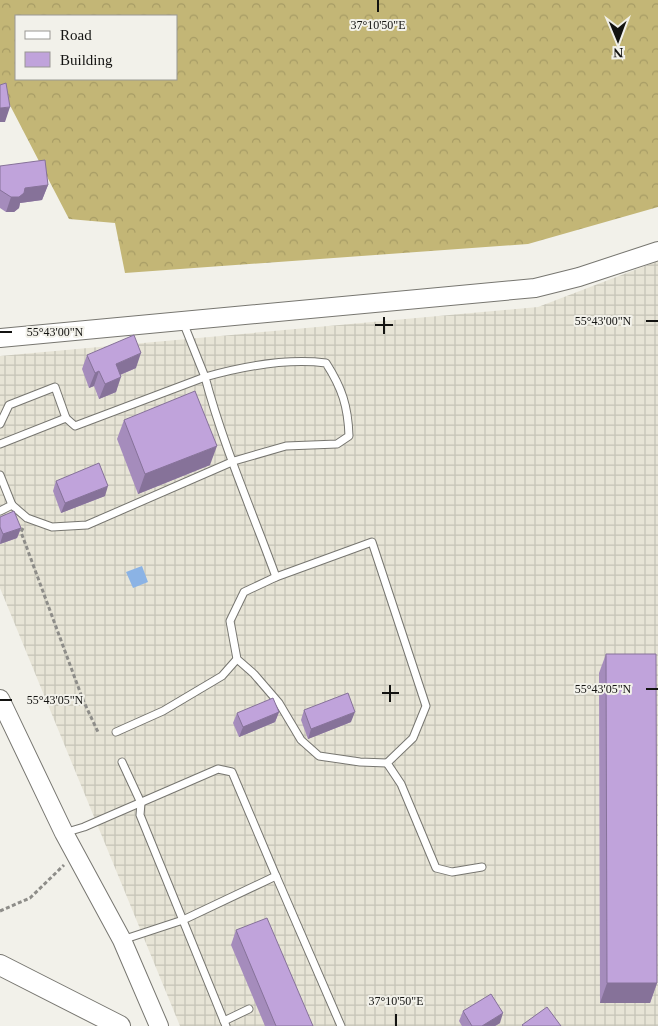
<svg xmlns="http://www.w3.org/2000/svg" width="658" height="1026" font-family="'Times New Roman',serif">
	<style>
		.industrial { fill: url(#industrial-grid) }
		.forest { fill: url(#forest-crowns); fill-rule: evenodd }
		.water { fill: #8bb3e5 }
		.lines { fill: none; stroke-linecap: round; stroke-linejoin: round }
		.service-casing { stroke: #777670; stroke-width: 9 }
		.tertiary-casing { stroke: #777670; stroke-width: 20 }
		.secondary-casing { stroke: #777670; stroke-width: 22 }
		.path { stroke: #8e8d89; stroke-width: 3; stroke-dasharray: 4 2.5; stroke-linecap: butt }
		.service { stroke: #fff; stroke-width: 7 }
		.tertiary { stroke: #fff; stroke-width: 18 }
		.secondary { stroke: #fff; stroke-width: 20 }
		.wall { fill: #a58cbc }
		.shaded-wall { fill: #867299 }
		.building { fill: #c0a3db; stroke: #867299 }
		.ticks { fill: none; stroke: #131311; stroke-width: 2 }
		.ticks-label { font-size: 12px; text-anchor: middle; fill: #131311; stroke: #f2f1ea; stroke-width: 4; stroke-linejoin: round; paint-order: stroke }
	</style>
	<defs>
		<pattern id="industrial-grid" width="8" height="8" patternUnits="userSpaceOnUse" patternTransform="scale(1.25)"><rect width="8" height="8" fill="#e7e4d6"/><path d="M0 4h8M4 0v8" fill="none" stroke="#c5c3b7"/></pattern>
		<pattern id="forest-crowns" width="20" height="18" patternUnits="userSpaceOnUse" patternTransform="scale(1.25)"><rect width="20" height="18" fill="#c3b676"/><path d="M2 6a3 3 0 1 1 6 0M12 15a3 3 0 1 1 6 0" fill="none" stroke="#a79c65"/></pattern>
	</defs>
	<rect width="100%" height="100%" fill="#f2f1ea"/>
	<polygon class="industrial" points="658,261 658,1026 180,1026 0,588 0,356 538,307"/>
	<path class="forest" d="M0,0H658V207L528,244L125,273L115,223L69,219L0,86ZM16,16H176V79H16Z"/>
	<polygon class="water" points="142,566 148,582 133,588 126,572"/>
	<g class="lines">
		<defs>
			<g id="service">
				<polyline points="0,424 9,405 55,387 66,418 75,426 205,377 183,322"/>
				<polyline points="0,444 66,418"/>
				<polyline points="0,475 12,505 0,511"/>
				<path d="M12,505L27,518L52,527L87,525L234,461L286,446L337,444L349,436C348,406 342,388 326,363C286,358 244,366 205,377C223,445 252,511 276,577L372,542L426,706L413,738L387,763L401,784L436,868L452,872L482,867"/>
				<polyline points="276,577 244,592 230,621 237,659 254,674 279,703 301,740 319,756 360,762 387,763"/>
				<polyline points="116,732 163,711 222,676 237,659"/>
				<polyline points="122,762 141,803 140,815 226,1026"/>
				<polyline points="64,833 84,827 218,769 232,772 276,876 183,920 122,940"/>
				<polyline points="276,876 341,1026"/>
				<polyline points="224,1021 249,1009"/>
			</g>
			<g id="tertiary">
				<polyline points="0,338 535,288 579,277 658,251"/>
				<polyline points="0,699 64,833 122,940 159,1026"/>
			</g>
			<polyline id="secondary" points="0,965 120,1026"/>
		</defs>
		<use href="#service" class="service-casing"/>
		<use href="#tertiary" class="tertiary-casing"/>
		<use href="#secondary" class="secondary-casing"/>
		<g class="path">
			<polyline points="23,528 21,532 83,700 98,732"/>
			<polyline points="0,911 30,898 64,865"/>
		</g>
		<use href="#service" class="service"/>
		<use href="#tertiary" class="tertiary"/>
		<use href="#secondary" class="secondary"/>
	</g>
	<g class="wall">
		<polygon points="0,166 48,185 42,200 20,203 19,208 14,212 6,212 0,208"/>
		<polygon points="87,355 136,368 120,375 116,392 99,399 94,386 89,388 82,369"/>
		<polygon points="124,420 210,465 138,494 117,439"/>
		<polygon points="56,481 105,496 61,513 53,491"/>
		<polygon points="0,517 21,528 17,538 0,544"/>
		<polygon points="606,654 657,983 650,1003 600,1003 599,673"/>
		<polygon points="304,710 351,722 308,739 301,720"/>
		<polygon points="279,712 275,722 239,737 233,723 237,713"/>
		<polygon points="236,930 313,1026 265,1026 231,945"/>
		<polygon points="463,1011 500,1023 495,1026 462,1026 459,1021"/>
	</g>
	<g class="shaded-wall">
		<polygon points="10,107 5,122 0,122 0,108"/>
		<polygon points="48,185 42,200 20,203 19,208 14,212 6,212 11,197 25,188"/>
		<polygon points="141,353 136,368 110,379 116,364"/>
		<polygon points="99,371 94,386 89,388 95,373"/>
		<polygon points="121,377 116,392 99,399 105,384"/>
		<polygon points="217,446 210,465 138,494 145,474"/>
		<polygon points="108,486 105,496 61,513 65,503"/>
		<polygon points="21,528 17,538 0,544 3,534"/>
		<polygon points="279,712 275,722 239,737 243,727"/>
		<polygon points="355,712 351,722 308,739 311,729"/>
		<polygon points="607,983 657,983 650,1003 600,1003"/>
		<polygon points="503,1013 500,1023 495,1026 482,1026"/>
	</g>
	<g class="building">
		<polygon points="6,83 10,107 0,108 0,85"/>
		<polygon points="45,160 48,185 25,188 24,193 19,197 11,197 0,190 0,166"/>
		<polygon points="134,335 141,353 116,364 121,377 105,384 99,371 95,373 87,355"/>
		<polygon points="195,391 217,446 145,474 124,420"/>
		<polygon points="99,463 108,486 65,503 56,481"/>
		<polygon points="14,511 21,528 3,534 0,527 0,517"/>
		<polygon points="606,654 656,654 657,983 607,983"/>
		<polygon points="348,693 355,712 311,729 304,710"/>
		<polygon points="273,698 279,712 243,727 237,713"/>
		<polygon points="267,918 313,1026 276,1026 236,930"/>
		<polygon points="491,994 503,1013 482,1026 472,1026 463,1011"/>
		<polygon points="547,1007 561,1026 523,1026 522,1025"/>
	</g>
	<path class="ticks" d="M378,0V12M384,317V334M646,321H658M375,325H393M0,332H12M390,685V702M646,689H658M382,693H399M0,700H12M396,1014V1026"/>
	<g class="ticks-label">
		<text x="378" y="29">37°10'50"E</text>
		<text x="603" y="325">55°43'00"N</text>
		<text x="55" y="336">55°43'00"N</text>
		<text x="603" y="693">55°43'05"N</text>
		<text x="55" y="704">55°43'05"N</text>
		<text x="396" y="1005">37°10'50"E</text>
	</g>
	<rect x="15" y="15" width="162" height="65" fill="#f2f1ea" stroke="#999893"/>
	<rect x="25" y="31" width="25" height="8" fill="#ffffff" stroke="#999893"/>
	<text x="60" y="40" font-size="15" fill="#131311">Road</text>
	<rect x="25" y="52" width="25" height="15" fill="#c0a3db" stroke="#999893"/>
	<text x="60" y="65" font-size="15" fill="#131311">Building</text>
	<g transform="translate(618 40) rotate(179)" stroke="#f2f1ea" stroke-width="4" paint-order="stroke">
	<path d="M0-4L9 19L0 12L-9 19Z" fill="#131311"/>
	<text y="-8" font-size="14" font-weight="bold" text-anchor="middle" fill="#131311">N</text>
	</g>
</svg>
